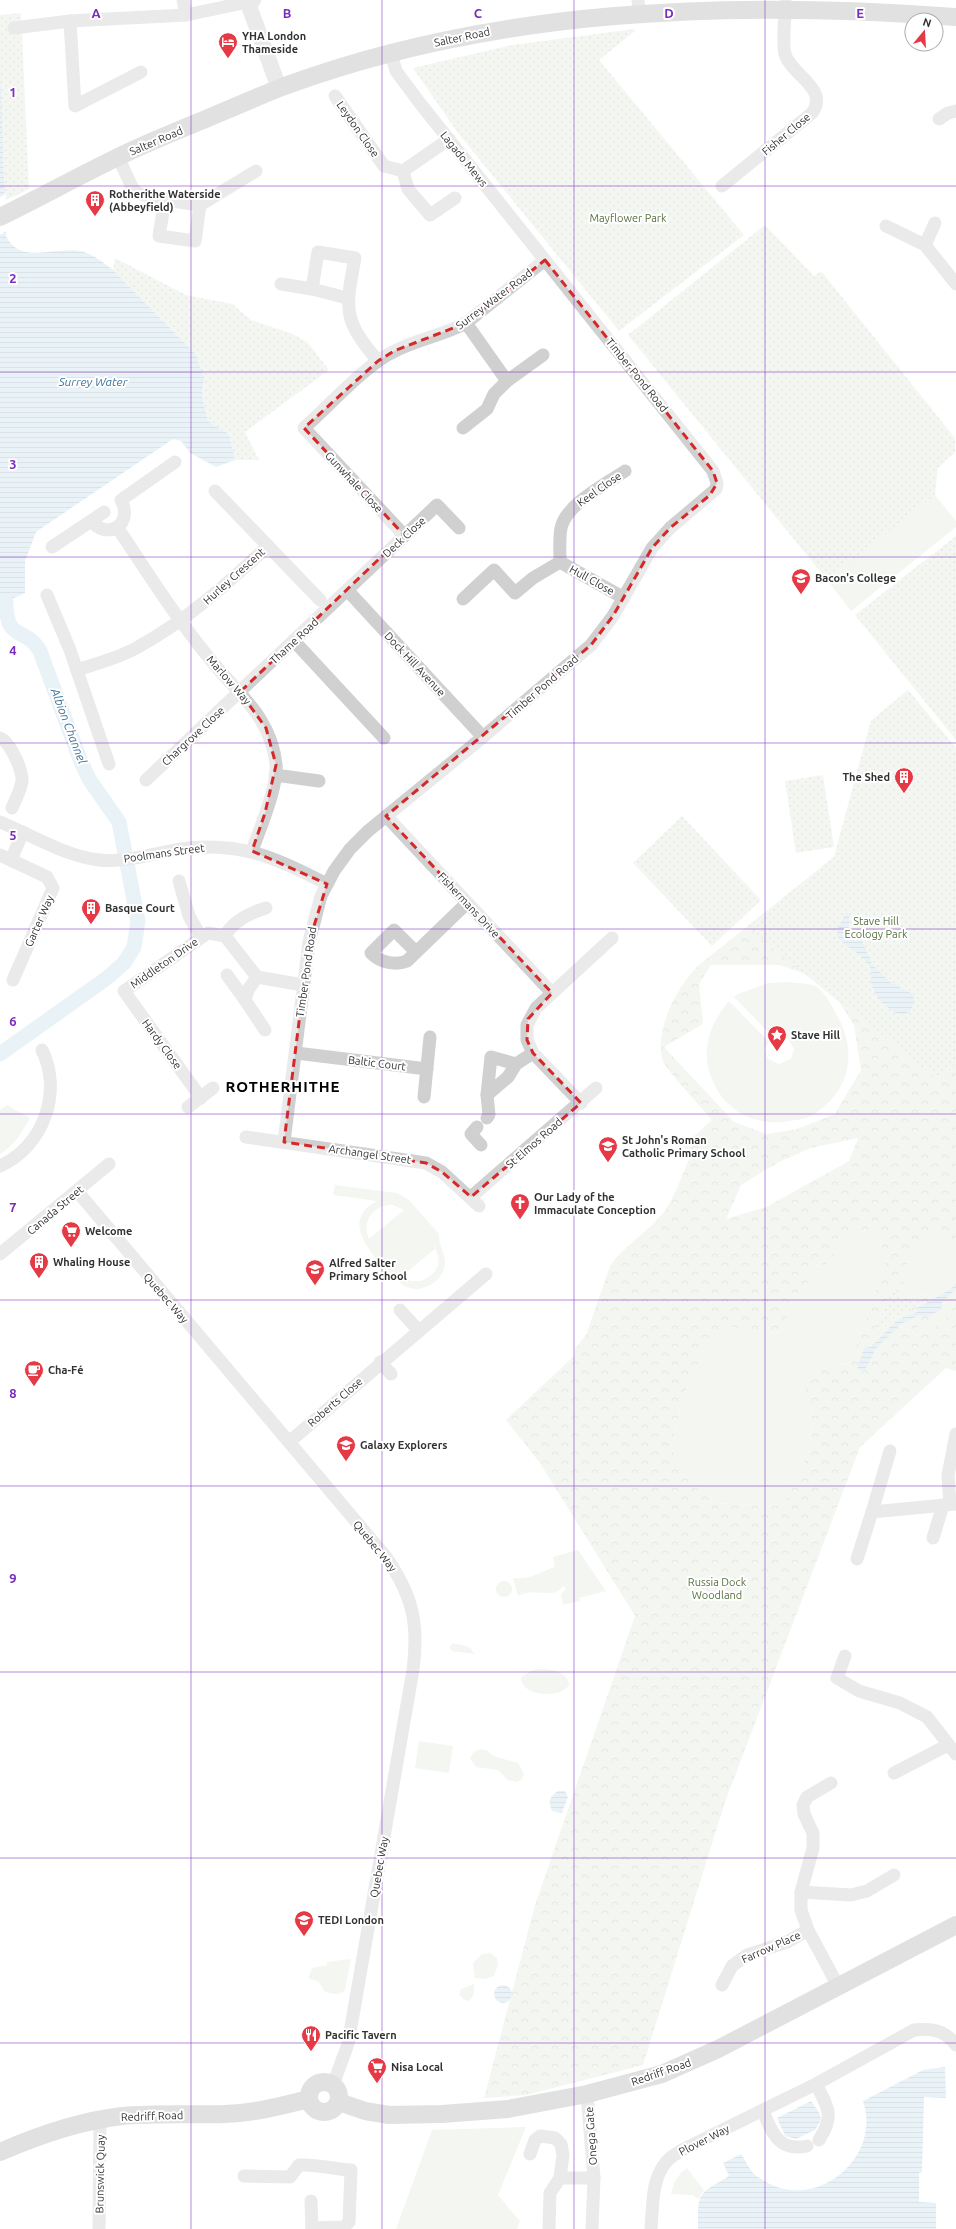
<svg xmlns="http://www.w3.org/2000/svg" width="956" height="2229" font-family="Ubuntu,sans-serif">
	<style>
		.green { fill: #e6ecdf; fill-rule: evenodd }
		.forest { fill: url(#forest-crowns); fill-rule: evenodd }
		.park { fill: url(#park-dots) }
		.water { fill: url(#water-rules) }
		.pier { fill: #fff }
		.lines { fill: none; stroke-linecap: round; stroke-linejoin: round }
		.canal { stroke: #cfe2ee; stroke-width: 15 }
		.minor { stroke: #d0d0d0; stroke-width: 13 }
		.tertiary { stroke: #d0d0d0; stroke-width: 16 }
		.secondary { stroke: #bdbdbd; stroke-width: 18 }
		.marked { fill: none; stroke: #d62828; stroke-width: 3; stroke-dasharray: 8 5; stroke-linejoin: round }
		.grid { fill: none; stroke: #7b2cbf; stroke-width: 1; stroke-opacity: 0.55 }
		.labels { text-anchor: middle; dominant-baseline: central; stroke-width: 4; stroke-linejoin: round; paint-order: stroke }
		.poi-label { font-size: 11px; font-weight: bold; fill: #333; stroke: #fff; text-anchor: start }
		.street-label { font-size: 11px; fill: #333; stroke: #fff }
		.park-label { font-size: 11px; fill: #56703f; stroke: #fff }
		.water-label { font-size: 12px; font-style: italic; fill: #3f7597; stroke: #fff }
		.district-label { font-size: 15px; font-weight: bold; letter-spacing: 1px; fill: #000; stroke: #fff }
		.grid-label { font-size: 13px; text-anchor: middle; font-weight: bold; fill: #7b2cbf; stroke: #fff; stroke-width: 4; stroke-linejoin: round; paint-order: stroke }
	</style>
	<defs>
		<pattern id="forest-crowns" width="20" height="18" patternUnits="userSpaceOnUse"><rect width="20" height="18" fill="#e6ecdf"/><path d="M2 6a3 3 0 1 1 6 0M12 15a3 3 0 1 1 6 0" fill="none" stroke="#c6cbc0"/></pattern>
		<pattern id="park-dots" width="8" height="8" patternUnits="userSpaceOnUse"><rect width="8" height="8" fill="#e6ecdf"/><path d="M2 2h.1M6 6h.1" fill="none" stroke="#c6cbc0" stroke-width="1.8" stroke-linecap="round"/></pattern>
		<pattern id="water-rules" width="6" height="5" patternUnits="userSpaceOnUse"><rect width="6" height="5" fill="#cfe2ee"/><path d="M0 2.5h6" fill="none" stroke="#b2c2cd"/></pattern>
	</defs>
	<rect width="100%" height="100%" fill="#fff"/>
	<g class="green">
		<polygon points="935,495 956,521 956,527 851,611 827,580"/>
		<path d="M788,982C796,983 807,983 815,986C826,991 838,1017 843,1028C857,1063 843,1098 811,1116C805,1119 796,1120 790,1121C752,1128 720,1108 709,1071C702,1045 712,1021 729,1001L769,1042L765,1049L767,1058L779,1064L791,1059L794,1049L787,1037L779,1035L773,1037L734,997L738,994L768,983Z"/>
		<path d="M7,1105L30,1118C22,1132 15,1145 0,1154V1110Z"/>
		<path d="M335,1185L397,1193L409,1200L439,1234C438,1246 448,1255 444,1269C442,1276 437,1281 430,1285C408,1298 391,1276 378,1261C362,1241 346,1217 377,1201L333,1195ZM393,1205L404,1210L369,1239C361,1221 374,1204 393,1205ZM427,1236C441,1253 446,1270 421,1281H411L402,1276L436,1248Z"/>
		<path d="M874,1228L887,1259L850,1363L840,1364L806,1385L812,1418L811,1446L783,1506L714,1503L689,1481L671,1448L683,1397L707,1344L728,1325L767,1333L779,1332L816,1267C834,1264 835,1255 838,1239Z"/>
		<polygon points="925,1233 944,1236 956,1254 956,1303 947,1317 921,1337 915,1335 912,1330 930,1295 909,1297 903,1289 903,1272"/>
		<path d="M578,1550L606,1591L579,1598L580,1601L563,1605L561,1595L566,1588L563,1586C553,1601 536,1586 518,1596L513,1578C531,1580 539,1572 555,1567L553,1557Z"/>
		<circle cx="504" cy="1589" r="8"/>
		<polygon points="453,1643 469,1647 475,1654 452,1651 449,1647"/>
		<path d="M535,1669C546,1668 568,1670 569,1685C561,1699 520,1697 521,1677Z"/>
		<polygon points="419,1741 453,1746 449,1773 415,1768"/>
		<polygon points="480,1749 487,1750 493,1756 518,1763 524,1774 521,1780 516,1782 508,1780 498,1770 476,1767 470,1758 474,1752"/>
		<polygon points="490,1953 497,1958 498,1965 494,1976 484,1979 475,1978 473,1963 482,1954"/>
		<path d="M351,1959L345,1990C339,1996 331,1994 324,1991L319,1982L308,1978L312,1968L327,1965V1962Z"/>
		<polygon points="474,1984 474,1994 469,2001 464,2000 459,1994 461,1989"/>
		<polygon points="526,2127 498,2195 520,2221 517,2229 396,2229 432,2130"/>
		<path d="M687,2168L704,2190L698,2199L693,2195L671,2194C674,2182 677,2175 687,2168Z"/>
	</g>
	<path class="forest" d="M908,690L956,748V1254L944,1236L925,1233L903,1272V1289L909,1297L930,1295L934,1319L912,1330L915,1335L921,1337L947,1317L956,1303V1371L946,1368L860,1447L725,1802L643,2065L526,2095L484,2098L535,1905L635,1616L540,1463L506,1420L575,1355V1349L586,1335L610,1266C625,1244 653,1230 668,1206C677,1191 683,1172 691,1155L683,1146L712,1120C704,1110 666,1070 663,1061C653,1031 678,985 699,965L834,857L871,721ZM711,965H779L805,974L840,1003L854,1025L861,1070L835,1114L797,1129L767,1134L734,1122L664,1047L703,1024L699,984ZM858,1138L849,1161L766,1207L726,1219L741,1185L779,1162L811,1148ZM874,1228L887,1259L850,1363L824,1368L805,1385L812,1418L811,1446L783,1506L714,1503L689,1481L671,1448L683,1397L707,1344L728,1326L767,1333L779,1332L816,1267C834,1264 835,1255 838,1239Z"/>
	<g class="park">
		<polygon points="21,13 29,189 0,203 0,15"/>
		<polygon points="635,29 635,31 599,60 744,235 619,331 458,133 413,68 512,45"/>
		<polygon points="765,225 814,276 821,271 955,438 955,452 938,468 935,495 827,580 628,335"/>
		<polygon points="115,258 186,295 232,304 251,320 293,334 308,343 329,370 245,432 259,460 235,460 229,434 208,421 202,396 204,386 195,353 113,270"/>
		<polygon points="956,536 956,740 855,615"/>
		<polygon points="908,690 956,748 956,1064 939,1080 747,927 834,857 871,721"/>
		<polygon points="823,775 834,847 796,853 785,781"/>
		<polygon points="682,816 761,900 712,946 633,863"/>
		<polygon points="893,1287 905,1301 920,1301 911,1310 896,1316 872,1339"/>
	</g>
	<g class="water">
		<path d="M0,69L6,236C21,267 57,244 84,252C94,255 104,263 113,270L195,353L204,377L202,396L208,421L229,434L235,460L216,467L190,453L181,441L173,439L36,532L25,561V593L12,599V602H0Z"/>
		<path d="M846,913L849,914V933L862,941L872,964L890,982L913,994C916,1003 912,1010 905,1015C892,1016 874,996 872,985C870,978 873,970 868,964C861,953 846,948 838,937L837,930Z"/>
		<polygon points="956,1283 956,1289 942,1302 941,1310 924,1318 920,1315 901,1324 876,1348 864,1372 857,1369 864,1348 871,1347 896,1321 917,1312 917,1308 951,1289"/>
		<path d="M558,1791H565L568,1797L562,1813L552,1811C548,1802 549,1796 558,1791Z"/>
		<circle cx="503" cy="1994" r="9"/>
		<path d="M945,2067L946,2098L924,2097L922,2172L919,2173V2202L936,2203V2229H698C698,2192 697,2195 729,2176L723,2163L741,2154C746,2161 749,2169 755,2175C758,2178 764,2180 768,2183C818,2210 882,2157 863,2101L923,2070Z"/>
		<polygon points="811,2101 820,2114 821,2120 815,2130 796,2139 785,2136 777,2118"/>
	</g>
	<polygon class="pier" points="6,194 8,230 0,235 0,197"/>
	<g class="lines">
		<path class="canal" d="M0,1054L107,978L124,963L134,947L138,921L119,822L89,779L81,762L40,651C26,626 6,643 6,602"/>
		<g class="minor">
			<polyline points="183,0 186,15"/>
			<polyline points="638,0 639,9"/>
			<polyline points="70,21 75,106 141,72"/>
			<polyline points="14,28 70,21 186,15 248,2"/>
			<polyline points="335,96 384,166 403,171 408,189 430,215 455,198"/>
			<polyline points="939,119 948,113 956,111"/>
			<polyline points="118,157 132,187 137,193 165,200 200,205 256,171"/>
			<polyline points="403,171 449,139"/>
			<path d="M722,186L812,113C830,89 791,75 785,54C782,41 785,17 786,4"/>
			<polyline points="165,200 159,236 195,241 200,205"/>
			<polyline points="886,226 925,245 956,284"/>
			<polyline points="925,245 935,223"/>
			<polyline points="281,284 312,289"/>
			<path d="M347,298L312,289L318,252L355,258C345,310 343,320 378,361"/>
			<polyline points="466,323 507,381"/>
			<polyline points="463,428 487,409 494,394 507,381 543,355"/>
			<polyline points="215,491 320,600"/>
			<polyline points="91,521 104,512"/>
			<path d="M117,527C138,558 158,590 180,620C191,635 203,651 215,665C242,697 271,719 276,764C278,787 260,828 252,851"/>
			<path d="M404,535L304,428C329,406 366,364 395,351C418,339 444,335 466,323L545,260"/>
			<path d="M52,547L91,521C108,541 134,524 121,500L175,462"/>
			<path d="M560,562C560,551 559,539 561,528C566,504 606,484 625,471"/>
			<polyline points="560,562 624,598"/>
			<polyline points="348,591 483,737"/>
			<polyline points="47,595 70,650 109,764"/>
			<polyline points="463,599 494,570 515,593 533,578 560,562"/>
			<polyline points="294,641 384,738"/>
			<path d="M77,670C97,663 120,658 138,647C187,620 227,584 268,546"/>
			<path d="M0,738C10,742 21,767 22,778C23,787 15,800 12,808"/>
			<polyline points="275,775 319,781"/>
			<polyline points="146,780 437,505 459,528"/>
			<polyline points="386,816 552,993"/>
			<path d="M0,822C31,835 65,856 99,860C128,863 160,851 189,848C245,842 279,860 327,884"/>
			<polyline points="0,855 47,877 53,888 13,980"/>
			<polyline points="11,860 23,832"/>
			<polyline points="179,881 189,916 201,937"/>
			<path d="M225,936C233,921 250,913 266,908"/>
			<path d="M416,952L394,930L371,953C379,962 395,966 407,961L467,903"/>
			<polyline points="227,975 245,1000"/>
			<polyline points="257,977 248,990 245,1000 265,1030"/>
			<polyline points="296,1053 427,1069"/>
			<polyline points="516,1064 491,1057 487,1095 508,1077 516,1064 533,1053"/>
			<polyline points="424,1097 430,1037"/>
			<polyline points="201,1098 124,991 208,933 225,936 257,977 303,985"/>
			<polyline points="581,1103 533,1053 527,1040 527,1025 536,1008 612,938"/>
			<polyline points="188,1107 213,1088"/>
			<polyline points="487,1118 489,1115 487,1095"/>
			<polyline points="477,1127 471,1134 481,1145"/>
			<polyline points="246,1137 426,1163 442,1172 479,1206"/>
			<polyline points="284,1142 309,942 321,896 334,871 350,849 368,831 483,737 591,645 613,616 652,548 670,528 716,489 717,483 713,471 419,102 396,71 391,53"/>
			<path d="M0,1166C43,1147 63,1092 42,1050"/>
			<path d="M77,1191L386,1557C413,1596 419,1624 413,1670L348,2044L333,2085"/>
			<polyline points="471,1197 596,1088"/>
			<polyline points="0,1254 109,1164"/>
			<polyline points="400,1310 418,1330"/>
			<polyline points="380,1362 391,1374"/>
			<polyline points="289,1442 486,1274"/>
			<polyline points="950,1504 948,1475 956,1434"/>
			<polyline points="872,1512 890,1451"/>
			<polyline points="933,1538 943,1505"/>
			<polyline points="857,1559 872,1512 956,1504"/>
			<polyline points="845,1656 837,1678 859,1691 900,1703 927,1717 956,1754"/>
			<polyline points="894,1773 948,1745"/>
			<polyline points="831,1783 807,1797 803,1805 804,1814 813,1833 813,1848 801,1892 801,1910 808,1930 838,1986"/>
			<polyline points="801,1892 851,1895 867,1891 894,1875"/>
			<polyline points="722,1985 732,1966 747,1955 787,1942 808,1930"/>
			<path d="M816,2084C828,2108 835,2115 819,2140"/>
			<polyline points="587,2094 594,2178 592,2229"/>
			<path d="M763,2111C772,2133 779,2152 807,2146"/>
			<polyline points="530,2154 535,2140 540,2136 555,2138 561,2144 563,2155 560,2178 550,2193 549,2229"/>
			<path d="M244,2176L290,2177L299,2165C317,2164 333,2169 351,2170L349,2222L344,2227L312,2228"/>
			<polyline points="560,2178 594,2178"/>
			<polyline points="311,2201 312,2229"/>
			<polyline points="99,2229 100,2119"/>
			<path d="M651,2229C653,2206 651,2179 667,2161C671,2156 678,2153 682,2150L816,2084L914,2030C933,2028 944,2030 956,2045"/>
		</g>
		<polyline class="tertiary" points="253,0 248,2 249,6 279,88"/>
		<g class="secondary">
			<path d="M0,217C39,198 77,177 116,158C146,143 177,131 208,118C232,108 257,97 282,87C494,8 732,0 956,17"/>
			<circle cx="324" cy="2097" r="15"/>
			<polyline points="339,2102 365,2111 389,2115 442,2114 508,2109 587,2094 662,2074 718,2049 956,1925"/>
			<path d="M0,2152C39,2135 79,2121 122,2116C156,2113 191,2115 225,2114C254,2113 281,2106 309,2099"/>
		</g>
	</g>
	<path d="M0 0H956V2229H0ZM545,260L713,471L717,483L710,495L670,528L652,548L613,616L591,645L386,816L552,993L528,1019L527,1040L533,1053L581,1103L471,1197L442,1172L426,1163L284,1142L309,942L327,884L252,851L265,813L276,765L266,728L240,692L404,535L304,428L378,361L394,351L466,323Z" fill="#fff" fill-opacity=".55" fill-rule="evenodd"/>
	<path class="marked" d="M545,260L713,471L717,483L710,495L670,528L652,548L613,616L591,645L386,816L552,993L528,1019L527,1040L533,1053L581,1103L471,1197L442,1172L426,1163L284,1142L309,942L327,884L252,851L265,813L276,765L266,728L240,692L404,535L304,428L378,361L394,351L466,323Z"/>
	<path class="grid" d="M191,0V2229M382,0V2229M574,0V2229M765,0V2229M0,186H956M0,372H956M0,557H956M0,743H956M0,929H956M0,1114H956M0,1300H956M0,1486H956M0,1672H956M0,1858H956M0,2043H956"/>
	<defs>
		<symbol id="hotel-pin" viewBox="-11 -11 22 30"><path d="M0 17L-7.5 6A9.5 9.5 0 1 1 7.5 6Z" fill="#e63946" stroke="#fff"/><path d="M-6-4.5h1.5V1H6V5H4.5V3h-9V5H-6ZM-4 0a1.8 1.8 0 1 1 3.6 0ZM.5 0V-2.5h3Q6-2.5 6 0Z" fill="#fff"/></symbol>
		<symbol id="building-pin" viewBox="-11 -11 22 30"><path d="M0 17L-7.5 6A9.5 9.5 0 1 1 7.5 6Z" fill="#e63946" stroke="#fff"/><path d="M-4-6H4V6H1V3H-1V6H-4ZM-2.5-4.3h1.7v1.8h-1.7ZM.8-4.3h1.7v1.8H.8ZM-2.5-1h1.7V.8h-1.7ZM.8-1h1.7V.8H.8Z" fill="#fff"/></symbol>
		<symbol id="school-pin" viewBox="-11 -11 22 30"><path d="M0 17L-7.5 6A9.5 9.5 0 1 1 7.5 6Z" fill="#e63946" stroke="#fff"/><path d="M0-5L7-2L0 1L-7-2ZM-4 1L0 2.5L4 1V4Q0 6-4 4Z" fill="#fff"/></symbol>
		<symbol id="sight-pin" viewBox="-11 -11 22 30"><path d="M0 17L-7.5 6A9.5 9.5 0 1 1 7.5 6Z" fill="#e63946" stroke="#fff"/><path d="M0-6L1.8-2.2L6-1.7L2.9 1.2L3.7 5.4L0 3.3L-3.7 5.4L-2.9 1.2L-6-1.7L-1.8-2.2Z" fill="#fff"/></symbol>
		<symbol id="church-pin" viewBox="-11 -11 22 30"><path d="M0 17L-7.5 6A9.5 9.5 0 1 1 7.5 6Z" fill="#e63946" stroke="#fff"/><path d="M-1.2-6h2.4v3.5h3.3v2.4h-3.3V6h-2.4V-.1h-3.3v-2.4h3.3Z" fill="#fff"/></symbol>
		<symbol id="supermarket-pin" viewBox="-11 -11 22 30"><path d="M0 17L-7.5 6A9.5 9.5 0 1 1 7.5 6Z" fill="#e63946" stroke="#fff"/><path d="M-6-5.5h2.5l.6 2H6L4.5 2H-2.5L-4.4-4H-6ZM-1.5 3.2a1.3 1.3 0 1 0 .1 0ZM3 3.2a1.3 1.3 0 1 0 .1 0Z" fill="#fff"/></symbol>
		<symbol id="cafe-pin" viewBox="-11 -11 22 30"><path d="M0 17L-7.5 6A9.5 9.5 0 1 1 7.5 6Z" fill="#e63946" stroke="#fff"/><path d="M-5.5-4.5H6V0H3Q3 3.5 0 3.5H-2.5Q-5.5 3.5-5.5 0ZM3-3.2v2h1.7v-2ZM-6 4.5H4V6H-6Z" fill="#fff"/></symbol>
		<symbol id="university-pin" viewBox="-11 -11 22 30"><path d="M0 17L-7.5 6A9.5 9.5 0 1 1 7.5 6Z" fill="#e63946" stroke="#fff"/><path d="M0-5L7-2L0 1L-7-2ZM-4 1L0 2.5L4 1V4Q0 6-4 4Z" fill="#fff"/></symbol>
		<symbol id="restaurant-pin" viewBox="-11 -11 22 30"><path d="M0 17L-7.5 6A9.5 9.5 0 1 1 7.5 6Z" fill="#e63946" stroke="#fff"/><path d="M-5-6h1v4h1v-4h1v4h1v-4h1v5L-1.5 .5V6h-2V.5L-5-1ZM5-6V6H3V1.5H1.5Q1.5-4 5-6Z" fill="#fff"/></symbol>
	</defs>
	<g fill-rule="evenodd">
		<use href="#hotel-pin" x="217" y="31" width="22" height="30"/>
		<use href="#building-pin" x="84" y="189" width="22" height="30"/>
		<use href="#school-pin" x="790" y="567" width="22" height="30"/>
		<use href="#building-pin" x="893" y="766" width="22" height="30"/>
		<use href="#building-pin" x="80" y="897" width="22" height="30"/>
		<use href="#sight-pin" x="766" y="1024" width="22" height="30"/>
		<use href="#school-pin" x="597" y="1135" width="22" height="30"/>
		<use href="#church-pin" x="509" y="1192" width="22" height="30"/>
		<use href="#supermarket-pin" x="60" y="1220" width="22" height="30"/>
		<use href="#building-pin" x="28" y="1251" width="22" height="30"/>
		<use href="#school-pin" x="304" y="1258" width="22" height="30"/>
		<use href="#cafe-pin" x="23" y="1359" width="22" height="30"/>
		<use href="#school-pin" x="335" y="1434" width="22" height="30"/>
		<use href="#university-pin" x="293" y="1909" width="22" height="30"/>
		<use href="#restaurant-pin" x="300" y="2024" width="22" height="30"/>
		<use href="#supermarket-pin" x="366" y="2056" width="22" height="30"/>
	</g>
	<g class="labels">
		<g class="poi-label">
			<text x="242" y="36">YHA London<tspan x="242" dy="13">Thameside</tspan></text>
			<text x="109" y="194">Rotherithe Waterside<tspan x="109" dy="13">(Abbeyfield)</tspan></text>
			<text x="815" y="578">Bacon's College</text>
			<text x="890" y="777" text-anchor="end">The Shed</text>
			<text x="105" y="908">Basque Court</text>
			<text x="791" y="1035">Stave Hill</text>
			<text x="622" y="1140">St John's Roman<tspan x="622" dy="13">Catholic Primary School</tspan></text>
			<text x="534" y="1197">Our Lady of the<tspan x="534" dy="13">Immaculate Conception</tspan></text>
			<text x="85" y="1231">Welcome</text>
			<text x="53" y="1262">Whaling House</text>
			<text x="329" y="1263">Alfred Salter<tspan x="329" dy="13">Primary School</tspan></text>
			<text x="48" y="1370">Cha-Fé</text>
			<text x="360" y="1445">Galaxy Explorers</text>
			<text x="318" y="1920">TEDI London</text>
			<text x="325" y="2035">Pacific Tavern</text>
			<text x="391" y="2067">Nisa Local</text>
		</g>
		<g class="street-label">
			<text transform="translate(462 37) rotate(-12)">Salter Road</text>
			<text transform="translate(358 129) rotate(55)">Leydon Close</text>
			<text transform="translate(786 134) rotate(-40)">Fisher Close</text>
			<text transform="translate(156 141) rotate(-23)">Salter Road</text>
			<text transform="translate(464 159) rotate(51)">Lagado Mews</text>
			<text transform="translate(494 299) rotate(-37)">Surrey Water Road</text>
			<text transform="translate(637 375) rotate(51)">Timber Pond Road</text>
			<text transform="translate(354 482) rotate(47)">Gunwhale Close</text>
			<text transform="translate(599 489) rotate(-35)">Keel Close</text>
			<text transform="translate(404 537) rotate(-43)">Deck Close</text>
			<text transform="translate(234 576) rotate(-42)">Hurley Crescent</text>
			<text transform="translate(592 580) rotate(29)">Hull Close</text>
			<text transform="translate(294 641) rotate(-43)">Thame Road</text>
			<text transform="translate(415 664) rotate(47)">Dock Hill Avenue</text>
			<text transform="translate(229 680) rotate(49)">Marlow Way</text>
			<text transform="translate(542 687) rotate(-41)">Timber Pond Road</text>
			<text transform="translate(193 736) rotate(-43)">Chargrove Close</text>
			<text transform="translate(164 853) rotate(-8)">Poolmans Street</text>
			<text transform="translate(469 905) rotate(47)">Fishermans Drive</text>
			<text transform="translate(39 921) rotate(-66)">Garter Way</text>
			<text transform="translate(164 963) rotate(-35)">Middleton Drive</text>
			<text transform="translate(306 972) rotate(-82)">Timber Pond Road</text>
			<text transform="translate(162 1044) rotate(54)">Hardy Close</text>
			<text transform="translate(377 1063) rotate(7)">Baltic Court</text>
			<text transform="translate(534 1143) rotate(-41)">St Elmos Road</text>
			<text transform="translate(370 1154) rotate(8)">Archangel Street</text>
			<text transform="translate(55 1210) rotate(-40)">Canada Street</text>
			<text transform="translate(166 1298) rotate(49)">Quebec Way</text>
			<text transform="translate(335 1402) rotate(-41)">Roberts Close</text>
			<text transform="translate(375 1546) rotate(51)">Quebec Way</text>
			<text transform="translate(379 1867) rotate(-80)">Quebec Way</text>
			<text transform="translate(771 1947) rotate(-24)">Farrow Place</text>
			<text transform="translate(661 2072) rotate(-19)">Redriff Road</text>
			<text transform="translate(152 2116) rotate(-2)">Redriff Road</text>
			<text transform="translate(591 2136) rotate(-94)">Onega Gate</text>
			<text transform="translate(704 2140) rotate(-27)">Plover Way</text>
			<text transform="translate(100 2174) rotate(-89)">Brunswick Quay</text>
		</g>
		<g class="park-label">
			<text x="628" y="218">Mayflower Park</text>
			<text x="876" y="921">Stave Hill<tspan x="876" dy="13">Ecology Park</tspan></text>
			<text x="717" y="1582">Russia Dock<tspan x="717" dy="13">Woodland</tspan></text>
		</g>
		<g class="water-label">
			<text x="93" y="381">Surrey Water</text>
			<text transform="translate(69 726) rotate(69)">Albion Channel</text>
		</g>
		<g class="district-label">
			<text x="283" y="1086">ROTHERHITHE</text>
		</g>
	</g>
	<g class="grid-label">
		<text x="96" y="18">A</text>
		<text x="287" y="18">B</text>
		<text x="478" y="18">C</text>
		<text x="669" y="18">D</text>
		<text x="860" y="18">E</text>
		<text x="13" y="97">1</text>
		<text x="13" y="283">2</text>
		<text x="13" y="469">3</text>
		<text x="13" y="655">4</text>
		<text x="13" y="840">5</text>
		<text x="13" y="1026">6</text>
		<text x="13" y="1212">7</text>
		<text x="13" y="1398">8</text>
		<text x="13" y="1583">9</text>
	</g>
	<g transform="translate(924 32) rotate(18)"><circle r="19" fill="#ffffff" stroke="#adadad"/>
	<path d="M0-3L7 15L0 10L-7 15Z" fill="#e63946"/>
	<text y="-6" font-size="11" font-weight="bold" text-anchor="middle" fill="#333333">N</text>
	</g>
</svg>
